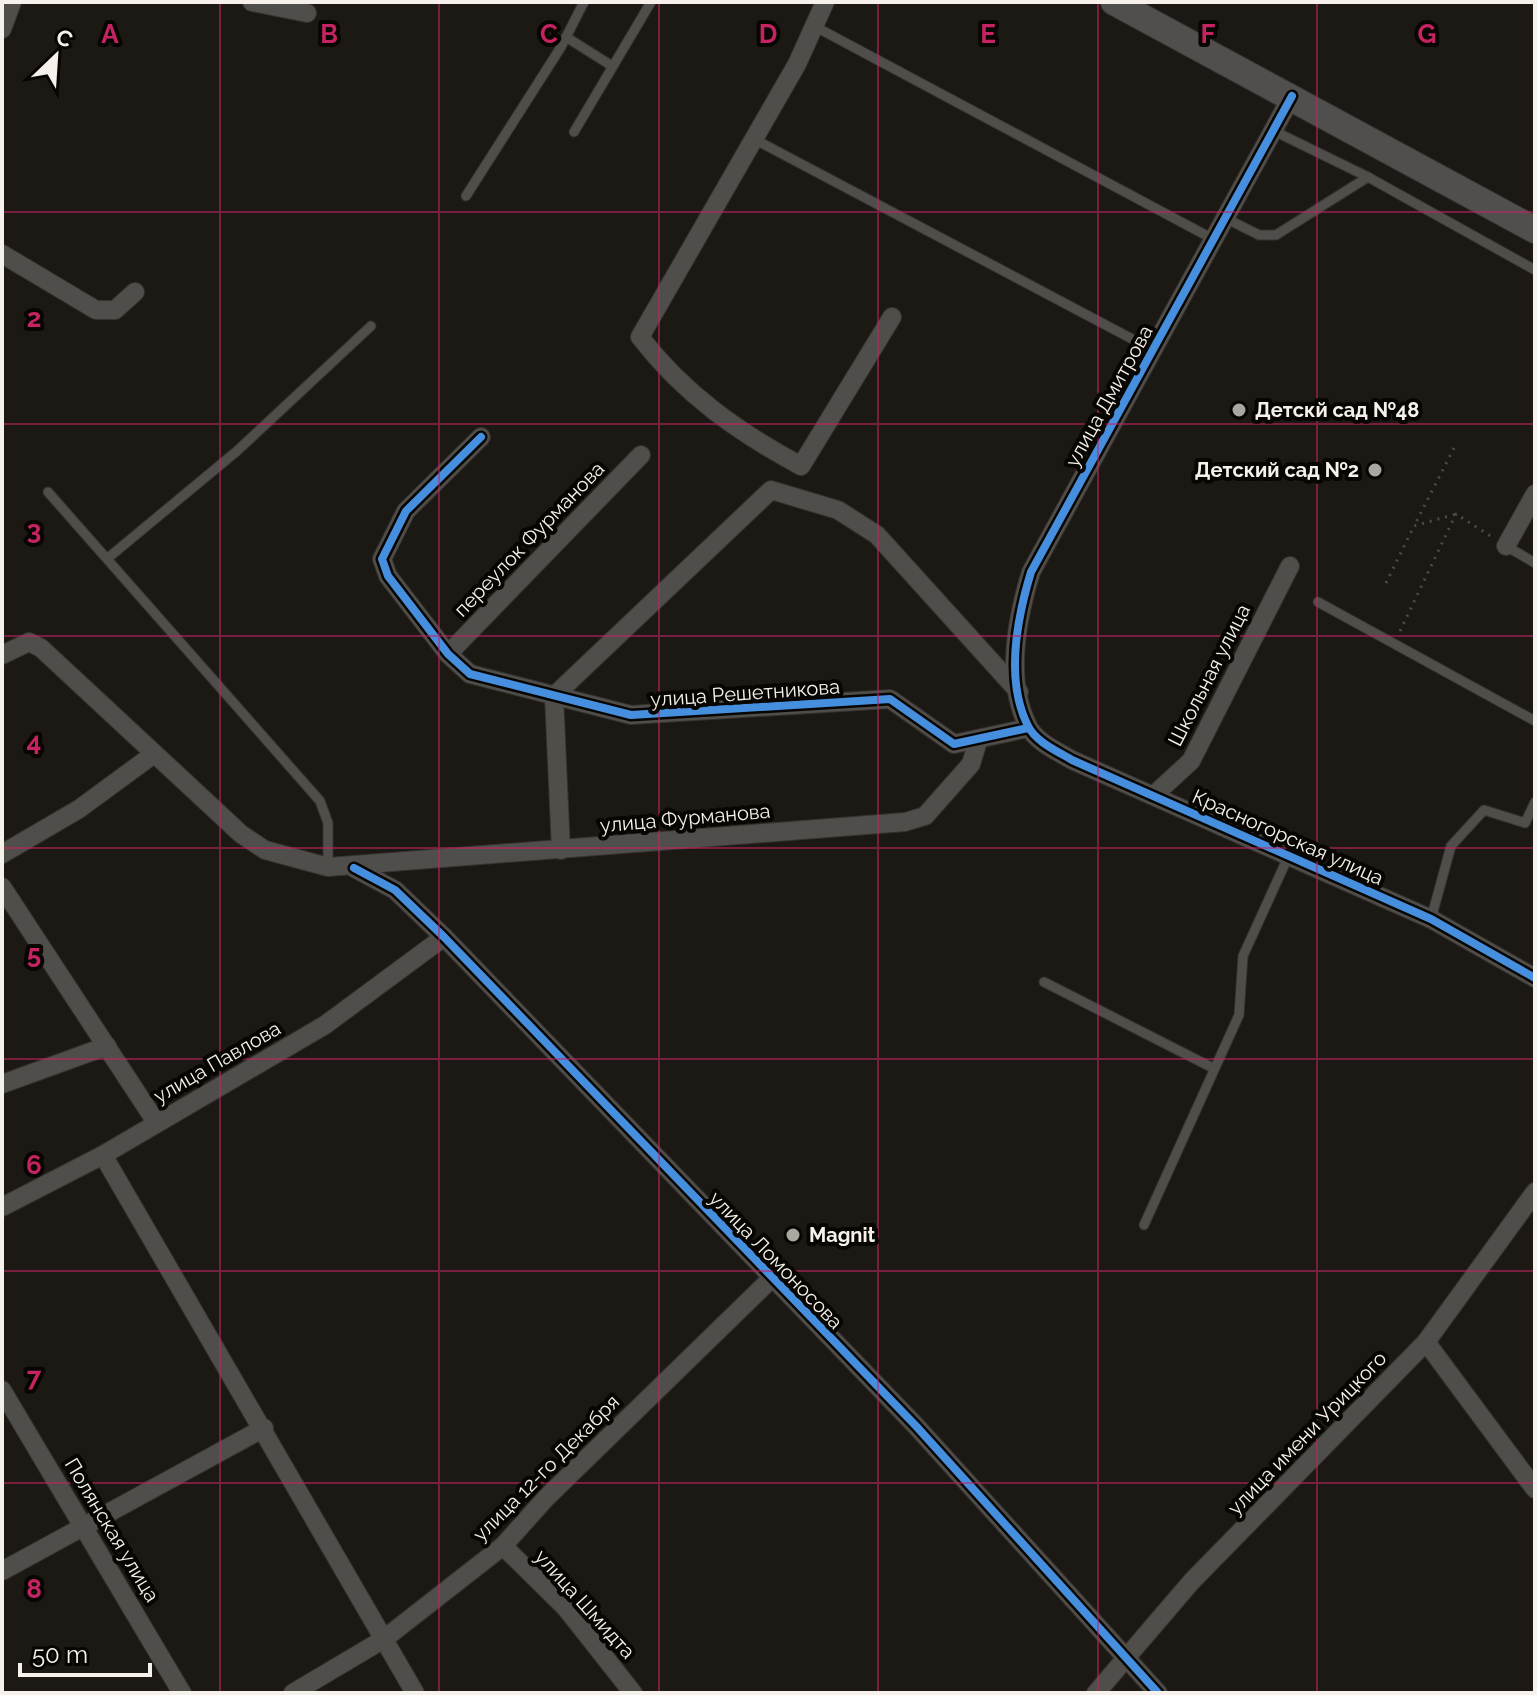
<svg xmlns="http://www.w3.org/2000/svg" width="1537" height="1695" font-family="Raleway,sans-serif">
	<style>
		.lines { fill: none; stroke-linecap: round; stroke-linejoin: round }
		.lane-casing { stroke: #35322f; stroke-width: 11 }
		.street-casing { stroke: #35322f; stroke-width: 20 }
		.secondary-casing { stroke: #35322f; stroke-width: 28 }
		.path { stroke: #4d4b47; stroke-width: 3; stroke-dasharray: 2 6; stroke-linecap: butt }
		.lane { stroke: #504e4a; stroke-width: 9 }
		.street { stroke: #504e4a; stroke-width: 18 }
		.secondary { stroke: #514f4d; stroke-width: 26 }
		.cycleway-casing { stroke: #080603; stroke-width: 13 }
		.cycleway { stroke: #468fdf; stroke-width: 8 }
		.grid { fill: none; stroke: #c52362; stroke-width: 2; stroke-opacity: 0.55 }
		.poi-dot { fill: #aaa6a0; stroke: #080603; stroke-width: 3 }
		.labels { text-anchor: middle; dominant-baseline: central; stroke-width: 8; stroke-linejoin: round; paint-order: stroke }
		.street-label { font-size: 20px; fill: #f6f2eb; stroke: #080603 }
		.poi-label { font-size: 20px; font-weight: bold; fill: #f6f2eb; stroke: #080603; text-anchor: start }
		.grid-label { font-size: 26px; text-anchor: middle; font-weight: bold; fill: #c52362; stroke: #080603; stroke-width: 8; stroke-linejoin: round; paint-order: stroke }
	</style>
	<rect width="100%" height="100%" fill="#1c1914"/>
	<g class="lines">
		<defs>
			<g id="lane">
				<polyline points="814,26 1213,239"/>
				<polyline points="566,37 612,66"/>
				<polyline points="1274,131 1368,177 1535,270"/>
				<polyline points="574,132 651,2"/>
				<polyline points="754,139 1153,350"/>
				<polyline points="466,196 561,47 584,2"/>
				<polyline points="1225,218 1259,235 1276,235 1368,177"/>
				<polyline points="48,492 320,801 328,823 328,867"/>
				<polyline points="1506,546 1535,563"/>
				<polyline points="108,558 237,451 371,326"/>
				<polyline points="1318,602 1535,721"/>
				<polyline points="1431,919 1451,846 1484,810 1525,823 1535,802"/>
				<polyline points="1044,982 1213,1068"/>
				<polyline points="1144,1225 1239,1015 1243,956 1289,855"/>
			</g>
			<g id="street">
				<polyline points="252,2 307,13"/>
				<path d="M825,2L797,64L640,337C684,394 738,432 801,466L892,317"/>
				<polyline points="2,29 12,2"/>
				<path d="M1292,96L1031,572C1017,618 1005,681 1028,726C1036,742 1057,751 1072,760L1431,919L1535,978"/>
				<polyline points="2,254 96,310 115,310 135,292"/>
				<polyline points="481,437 406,511 382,559 388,576 448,654 470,674 631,715 890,699 954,744 1028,728"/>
				<polyline points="1506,546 1535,494"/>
				<polyline points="448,654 641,455"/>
				<polyline points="2,655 29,642 41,648 241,834 265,850 328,867 905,822 925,816 971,764 978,741"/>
				<polyline points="1154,795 1191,761 1290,566"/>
				<polyline points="561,850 554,696 771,490 838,510 877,535 1019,692"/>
				<polyline points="2,854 79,809 154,754"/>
				<polyline points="354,868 395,890 444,937 916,1426 1158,1693"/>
				<polyline points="2,887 156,1122"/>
				<polyline points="2,1084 107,1046"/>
				<polyline points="103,1155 415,1693"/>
				<polyline points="2,1207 103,1155 325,1025 444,937"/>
				<polyline points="1426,1342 1535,1489"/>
				<polyline points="2,1390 182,1693"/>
				<polyline points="503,1546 565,1607 633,1693"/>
				<polyline points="2,1571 264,1428"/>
				<polyline points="293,1693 384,1639 503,1546 546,1498 772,1278"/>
				<polyline points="1096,1693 1192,1581 1426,1342 1535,1192"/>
			</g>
			<polyline id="secondary" points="1114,2 1535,230"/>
		</defs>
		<use href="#lane" class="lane-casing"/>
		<use href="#street" class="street-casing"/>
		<use href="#secondary" class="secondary-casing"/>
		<g class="path">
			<polyline points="1454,448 1414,526 1456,514"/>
			<polyline points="1386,583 1414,526"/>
			<polyline points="1400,631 1456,514 1492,537"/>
		</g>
		<use href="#lane" class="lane"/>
		<use href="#street" class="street"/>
		<use href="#secondary" class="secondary"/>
		<defs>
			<g id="cycleway">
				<path d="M1292,96L1031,572C1017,618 1005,681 1028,726C1036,742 1057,751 1072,760L1431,919L1535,978"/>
				<polyline points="481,437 406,511 382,559 388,576 448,654 470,674 631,715 890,699 954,744 1028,728"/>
				<polyline points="354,868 395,890 444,937 916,1426 1158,1693"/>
			</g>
		</defs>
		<use href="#cycleway" class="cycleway-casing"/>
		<use href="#cycleway" class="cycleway"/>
	</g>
	<path class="grid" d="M220,2V1693M439,2V1693M659,2V1693M878,2V1693M1098,2V1693M1317,2V1693M2,212H1535M2,424H1535M2,636H1535M2,848H1535M2,1059H1535M2,1271H1535M2,1483H1535"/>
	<g class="poi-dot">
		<circle cx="1239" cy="410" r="8"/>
		<circle cx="1375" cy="470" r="8"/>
		<circle cx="793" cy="1235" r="8"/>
	</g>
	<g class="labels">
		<g class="street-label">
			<text transform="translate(1109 396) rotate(-61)">улица Дмитрова</text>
			<text transform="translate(529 539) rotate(-46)">переулок Фурманова</text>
			<text transform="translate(1209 675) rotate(-63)">Школьная улица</text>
			<text transform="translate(745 693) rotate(-4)">улица Решетникова</text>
			<text transform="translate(685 818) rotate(-5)">улица Фурманова</text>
			<text transform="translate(1288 837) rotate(24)">Красногорская улица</text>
			<text transform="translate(217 1062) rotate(-30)">улица Павлова</text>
			<text transform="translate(776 1260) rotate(46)">улица Ломоносова</text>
			<text transform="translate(1307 1433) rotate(-46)">улица имени Урицкого</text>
			<text transform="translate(546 1468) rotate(-45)">улица 12-го Декабря</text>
			<text transform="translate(112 1530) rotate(59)">Полянская улица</text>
			<text transform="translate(585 1604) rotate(48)">улица Шмидта</text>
		</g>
		<g class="poi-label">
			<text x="1255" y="410">Детскй сад №48</text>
			<text x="1359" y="470" text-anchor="end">Детский сад №2</text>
			<text x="809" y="1235">Magnit</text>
		</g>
	</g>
	<g class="grid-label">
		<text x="110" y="43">A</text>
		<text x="329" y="43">B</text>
		<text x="549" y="43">C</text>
		<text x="768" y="43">D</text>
		<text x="988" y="43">E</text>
		<text x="1208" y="43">F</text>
		<text x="1427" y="43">G</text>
		<text x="34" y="327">2</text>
		<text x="34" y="539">3</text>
		<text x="34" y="751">4</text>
		<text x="34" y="963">5</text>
		<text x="34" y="1174">6</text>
		<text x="34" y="1386">7</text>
		<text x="34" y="1598">8</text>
	</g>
	<rect width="1537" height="1695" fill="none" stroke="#f6f2eb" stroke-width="8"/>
	<g transform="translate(56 56) rotate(25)" stroke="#080603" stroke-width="6" paint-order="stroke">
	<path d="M0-6L14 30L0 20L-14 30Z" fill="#f6f2eb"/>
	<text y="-12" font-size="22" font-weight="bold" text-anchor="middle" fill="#f6f2eb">С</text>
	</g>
	<path d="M20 1663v12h130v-12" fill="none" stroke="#f6f2eb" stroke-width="4"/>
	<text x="32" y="1663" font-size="24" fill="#f6f2eb" stroke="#080603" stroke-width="6" paint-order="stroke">50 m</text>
</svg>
